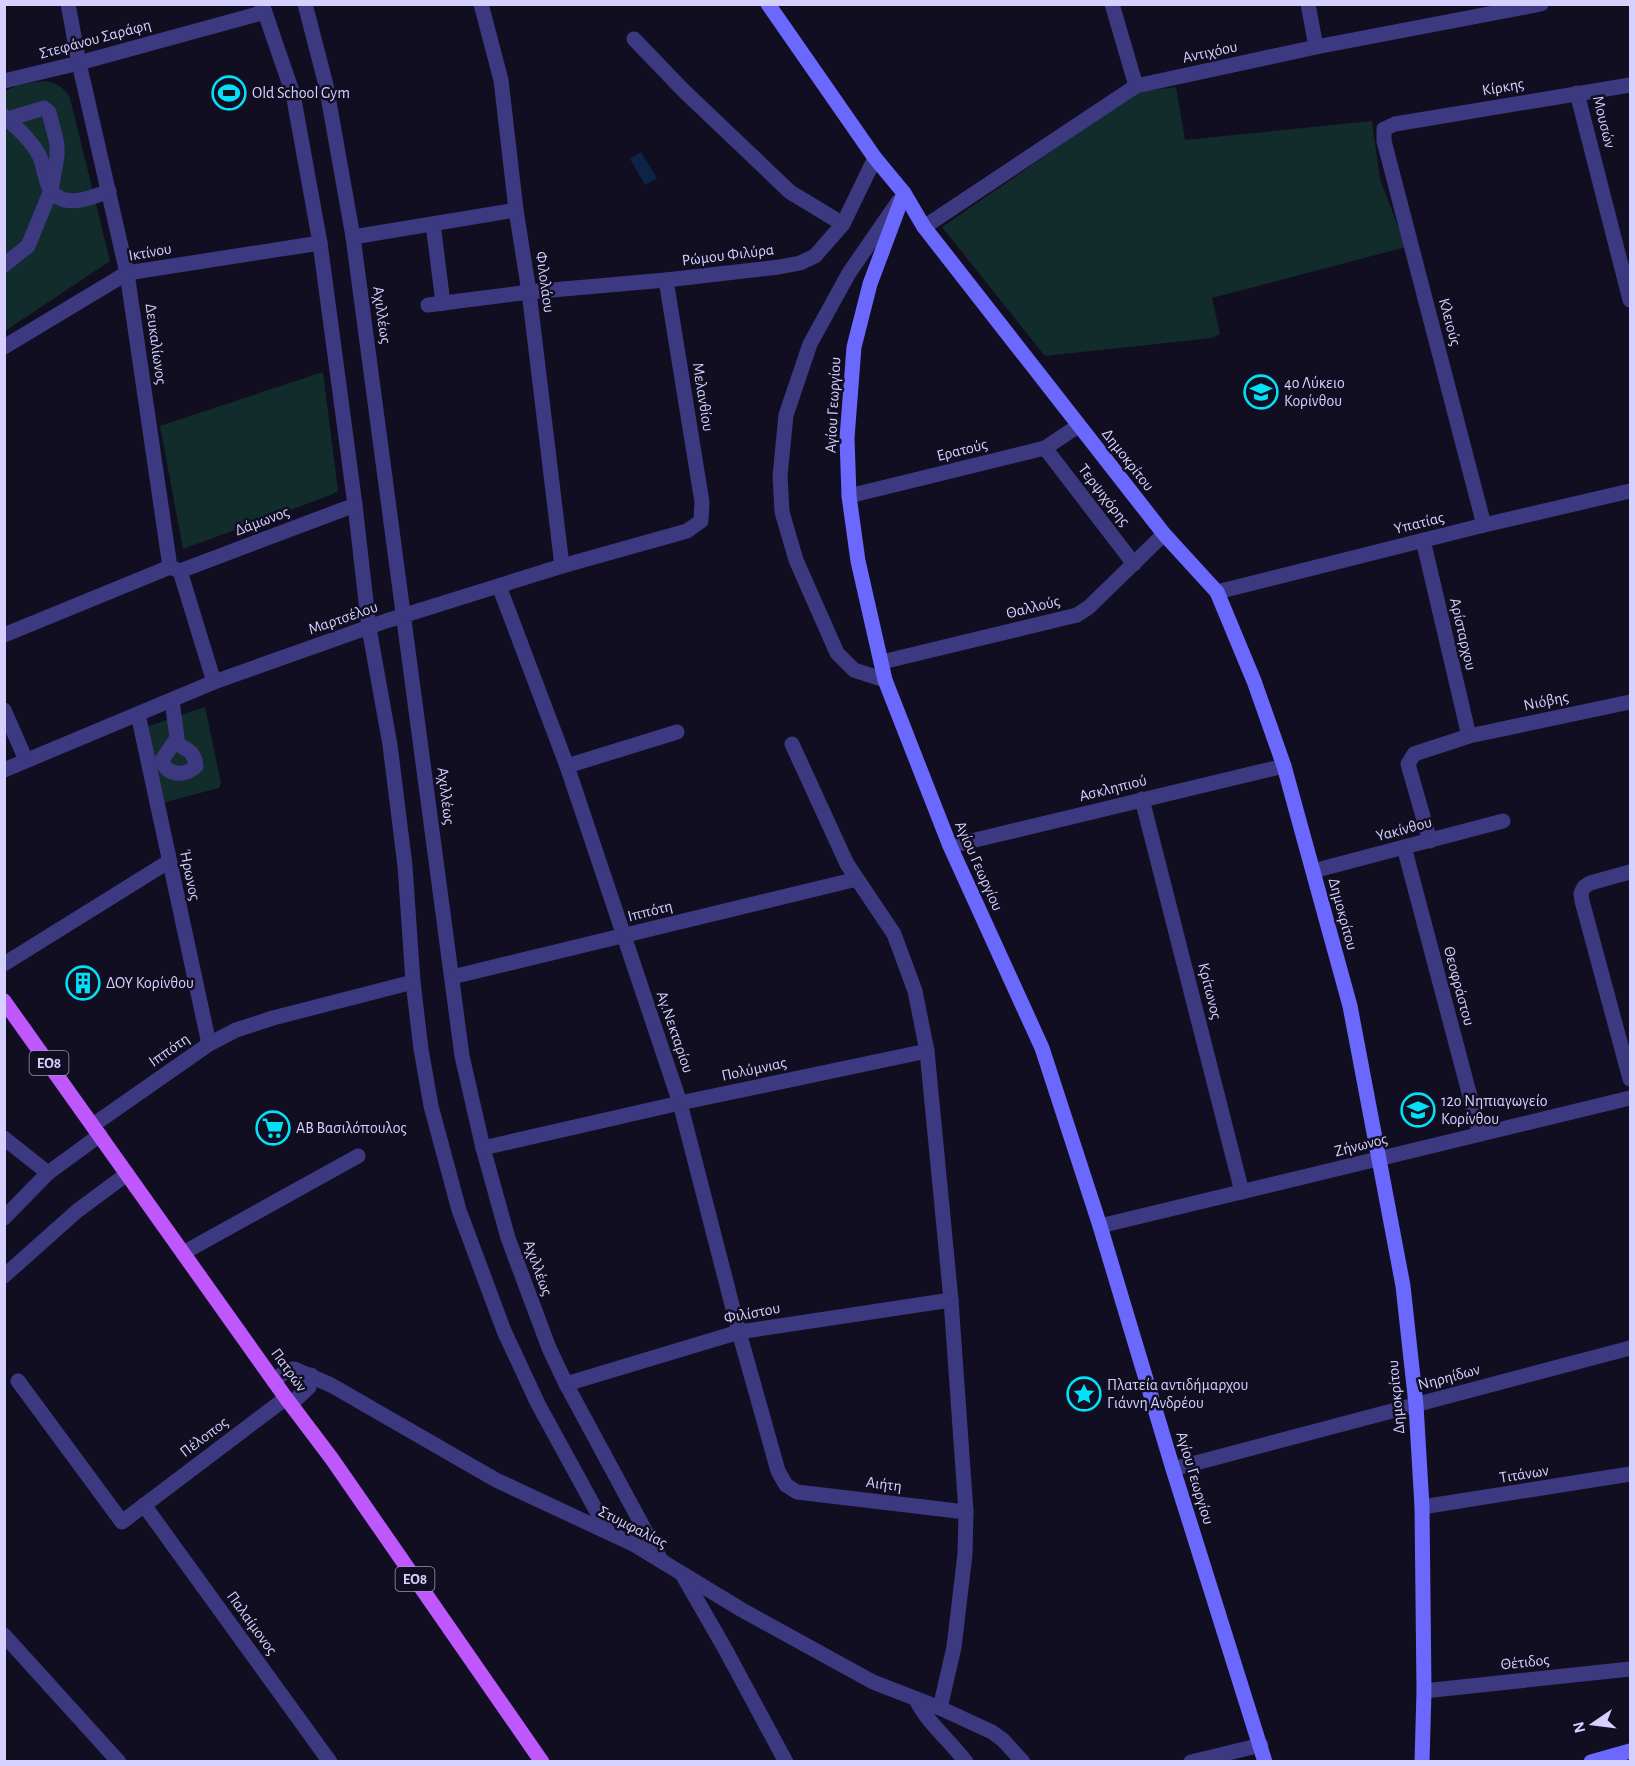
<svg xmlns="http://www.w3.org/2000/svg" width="1635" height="1766" font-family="'Alegreya Sans',sans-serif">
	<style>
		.green { fill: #112c2b }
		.water { fill: #0d2447 }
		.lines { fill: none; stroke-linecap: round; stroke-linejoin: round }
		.street { stroke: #3c3981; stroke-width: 15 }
		.secondary { stroke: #6b68fd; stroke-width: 15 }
		.primary { stroke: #be58fd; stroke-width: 15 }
		.labels { text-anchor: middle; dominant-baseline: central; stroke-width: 5; stroke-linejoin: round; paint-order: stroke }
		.shield { fill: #110e22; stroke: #9a96bc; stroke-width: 1.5 }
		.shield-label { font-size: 15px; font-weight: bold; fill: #d5d0fe }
		.street-label { font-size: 16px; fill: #d5d0fe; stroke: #110e22 }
		.poi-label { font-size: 16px; fill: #d5d0fe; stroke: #110e22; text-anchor: start }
	</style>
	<rect width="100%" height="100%" fill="#110e22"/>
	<g class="green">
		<path d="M43,81C56,83 63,86 70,98L110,261L5,331V91L18,85Z"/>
		<polygon points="1176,87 1185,140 1372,121 1380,179 1406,247 1212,298 1220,334 1212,338 1045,356 942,227 1138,92"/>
		<polygon points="323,372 338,491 331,495 183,549 160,426"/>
		<polygon points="205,707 221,783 219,788 162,803 146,727"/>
	</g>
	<polygon class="water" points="641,152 657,178 645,185 630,159"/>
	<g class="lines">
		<g class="street">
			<polyline points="68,4 79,63 127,273 170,567 180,571 214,682"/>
			<polyline points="262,4 293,94 320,243 355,505 369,628 390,745 405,866 413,982 421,1049 431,1106 459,1210 504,1331 538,1404 608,1532"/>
			<polyline points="305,4 326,85 353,237 462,1056 483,1148 508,1238 549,1348 566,1384 661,1560"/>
			<polyline points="481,4 501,80 516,210 529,292 562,566"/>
			<polyline points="1112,4 1136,86"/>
			<polyline points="1308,4 1316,47"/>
			<polyline points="634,39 683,90 790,192 843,224"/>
			<polyline points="4,81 79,63 265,12"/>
			<polyline points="1577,93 1630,300"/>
			<path d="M4,116C17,128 31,140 39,155C44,165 44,177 49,187C62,211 90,198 109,191"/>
			<polyline points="433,224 443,303"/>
			<polyline points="924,227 1136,86 1316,47 1541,4"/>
			<polyline points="353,237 516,210"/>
			<polyline points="4,265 28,246 51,190 57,156 57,144 49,112 44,108 8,119"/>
			<polyline points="428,305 529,292 666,280 779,267 800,263 815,256 843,224 875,158"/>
			<polyline points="4,347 127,273 320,243"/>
			<polyline points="1045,448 1134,564"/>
			<polyline points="849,496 1045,448 1078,426"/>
			<polyline points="1484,525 1384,141 1384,129 1395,124 1630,85"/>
			<polyline points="1423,540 1469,736"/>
			<polyline points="180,571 355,505"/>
			<polyline points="499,586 567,766 680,1103 739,1332 778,1471 786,1485 797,1492 966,1512"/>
			<polyline points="1217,592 1484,525 1630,491"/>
			<polyline points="4,635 170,567"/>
			<polyline points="882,662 1077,615 1089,607 1164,534"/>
			<polyline points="885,680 854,670 837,653 796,560 782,512 780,476 786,415 810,344 849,273 898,202"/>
			<path d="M172,700L177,738L162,760C166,776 185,777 196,766C195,752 187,749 175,743"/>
			<polyline points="4,710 26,760"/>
			<polyline points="138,714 209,1044"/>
			<polyline points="792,744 847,864 894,934 915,991 927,1051 951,1300 966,1512 965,1554 954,1647 940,1708"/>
			<polyline points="567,766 677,732"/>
			<polyline points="4,770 214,682 386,621 562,566 687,531 701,521 702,502 666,280"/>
			<polyline points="1142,799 1242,1192"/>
			<polyline points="1430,841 1408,764 1414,754 1469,736 1630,702"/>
			<polyline points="950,846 1284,766"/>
			<polyline points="1404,847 1480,1134"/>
			<polyline points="1313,871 1503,821"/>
			<polyline points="1630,872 1590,883 1584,887 1581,893 1582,901 1630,1079"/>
			<polyline points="4,964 168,862"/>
			<polyline points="452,977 857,879"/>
			<polyline points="93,1125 209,1044 236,1030 273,1018 413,982"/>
			<polyline points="4,1138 48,1173 100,1135"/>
			<polyline points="483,1148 680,1103 927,1051"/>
			<polyline points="4,1218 48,1173"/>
			<polyline points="1100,1226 1630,1098"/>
			<polyline points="183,1253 358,1156"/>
			<polyline points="4,1276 77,1211 127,1174"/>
			<polyline points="18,1381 122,1522 286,1398"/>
			<polyline points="274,1381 287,1370 294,1369 331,1385 496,1480 635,1545 742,1610 873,1682 940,1708 992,1732 1003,1740 1023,1762"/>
			<polyline points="566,1384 739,1332 951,1300"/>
			<polyline points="291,1404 309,1387 311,1375"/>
			<polyline points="1173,1469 1630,1348"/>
			<polyline points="144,1505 330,1762"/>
			<polyline points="1422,1507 1630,1474"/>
			<polyline points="682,1574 724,1647 786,1762"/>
			<polyline points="4,1635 119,1762"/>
			<polyline points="1424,1691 1630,1669"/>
			<path d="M916,1699C924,1719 952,1743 966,1762"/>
			<polyline points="1191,1762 1261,1745"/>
		</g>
		<g class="secondary">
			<polyline points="768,4 875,158 904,193 924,227 1164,534 1217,592 1254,681 1284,766 1350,1006 1403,1286 1416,1405 1422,1507 1424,1691 1422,1762"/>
			<polyline points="904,193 870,284 854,347 847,438 849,496 858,561 885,680 950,846 1042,1048 1100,1226 1173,1469 1265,1762"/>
			<polyline points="1591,1762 1630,1751"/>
		</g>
		<polyline class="primary" points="4,1001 286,1398 332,1459 542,1762"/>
	</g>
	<defs>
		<symbol id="stadium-ring" viewBox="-11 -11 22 22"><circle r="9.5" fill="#110e22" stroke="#03e0f7" stroke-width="1.5"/><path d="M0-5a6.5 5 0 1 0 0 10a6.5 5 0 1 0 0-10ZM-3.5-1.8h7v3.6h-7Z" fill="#03e0f7"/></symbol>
		<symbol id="school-ring" viewBox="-11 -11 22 22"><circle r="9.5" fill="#110e22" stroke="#03e0f7" stroke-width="1.5"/><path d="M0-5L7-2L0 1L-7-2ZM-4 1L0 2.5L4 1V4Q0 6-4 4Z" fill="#03e0f7"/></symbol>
		<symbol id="building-ring" viewBox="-11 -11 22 22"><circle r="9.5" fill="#110e22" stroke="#03e0f7" stroke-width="1.5"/><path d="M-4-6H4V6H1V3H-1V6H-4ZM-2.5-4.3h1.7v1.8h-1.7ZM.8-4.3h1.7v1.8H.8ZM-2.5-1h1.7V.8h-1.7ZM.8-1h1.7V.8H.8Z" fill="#03e0f7"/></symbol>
		<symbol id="supermarket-ring" viewBox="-11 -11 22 22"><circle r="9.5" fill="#110e22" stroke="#03e0f7" stroke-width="1.5"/><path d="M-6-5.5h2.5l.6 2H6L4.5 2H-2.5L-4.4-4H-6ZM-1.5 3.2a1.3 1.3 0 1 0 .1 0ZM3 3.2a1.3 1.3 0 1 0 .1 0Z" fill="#03e0f7"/></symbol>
		<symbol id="sight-ring" viewBox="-11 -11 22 22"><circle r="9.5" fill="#110e22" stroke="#03e0f7" stroke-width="1.5"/><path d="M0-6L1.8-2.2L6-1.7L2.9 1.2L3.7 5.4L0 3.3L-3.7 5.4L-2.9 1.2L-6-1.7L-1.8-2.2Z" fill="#03e0f7"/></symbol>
	</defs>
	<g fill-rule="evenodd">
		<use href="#stadium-ring" x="210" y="74" width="38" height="38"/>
		<use href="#school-ring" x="1242" y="373" width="38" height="38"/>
		<use href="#building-ring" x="64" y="964" width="38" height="38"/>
		<use href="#school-ring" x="1399" y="1091" width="38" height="38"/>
		<use href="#supermarket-ring" x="254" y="1109" width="38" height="38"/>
		<use href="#sight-ring" x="1065" y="1375" width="38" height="38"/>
	</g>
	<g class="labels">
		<g class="shield">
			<rect x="29.5" y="1051" width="39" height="24" rx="4.5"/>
			<rect x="395.5" y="1567" width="39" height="24" rx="4.5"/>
		</g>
		<g class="shield-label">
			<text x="49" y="1063">ΕΟ8</text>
			<text x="415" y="1579">ΕΟ8</text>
		</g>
		<g class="street-label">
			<text transform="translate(95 39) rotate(-15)">Στεφάνου Σαράφη</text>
			<text transform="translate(1210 52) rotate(-12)">Αντιχόου</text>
			<text transform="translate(1503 87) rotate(-10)">Κίρκης</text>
			<text transform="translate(1604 122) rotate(76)">Μουσών</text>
			<text transform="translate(150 252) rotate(-10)">Ικτίνου</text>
			<text transform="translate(728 255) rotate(-7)">Ρώμου Φιλύρα</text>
			<text transform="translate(545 282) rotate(82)">Φιλολάου</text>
			<text transform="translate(382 315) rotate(82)">Αχιλλέως</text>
			<text transform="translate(1450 322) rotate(75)">Κλειούς</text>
			<text transform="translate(156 344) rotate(82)">Δευκαλίωνος</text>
			<text transform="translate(703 397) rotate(81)">Μελανθίου</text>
			<text transform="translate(833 405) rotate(-87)">Αγίου Γεωργίου</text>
			<text transform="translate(962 450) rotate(-14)">Ερατούς</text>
			<text transform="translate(1128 460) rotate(52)">Δημοκρίτου</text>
			<text transform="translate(1104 495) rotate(52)">Τερψιχόρης</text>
			<text transform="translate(262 521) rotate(-21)">Δάμωνος</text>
			<text transform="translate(1419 523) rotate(-14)">Υπατίας</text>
			<text transform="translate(1033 607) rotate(-14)">Θαλλούς</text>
			<text transform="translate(343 618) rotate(-19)">Μαρτσέλου</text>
			<text transform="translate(1463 634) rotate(77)">Αρίσταρχου</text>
			<text transform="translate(1546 701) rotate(-12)">Νιόβης</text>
			<text transform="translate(1113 788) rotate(-14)">Ασκληπιού</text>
			<text transform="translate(446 796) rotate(83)">Αχιλλέως</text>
			<text transform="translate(1404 829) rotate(-15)">Υακίνθου</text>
			<text transform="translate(979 866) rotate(66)">Αγίου Γεωργίου</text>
			<text transform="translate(190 875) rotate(78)">Ήρωνος</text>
			<text transform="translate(650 911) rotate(-14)">Ιππότη</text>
			<text transform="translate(1343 914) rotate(75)">Δημοκρίτου</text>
			<text transform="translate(1459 986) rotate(75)">Θεοφράστου</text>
			<text transform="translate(1210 991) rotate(76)">Κρίτωνος</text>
			<text transform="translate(675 1032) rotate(71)">Αγ.Νεκταρίου</text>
			<text transform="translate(169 1050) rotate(-35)">Ιππότη</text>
			<text transform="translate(754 1069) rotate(-12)">Πολύμνιας</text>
			<text transform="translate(1361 1145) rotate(-14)">Ζήνωνος</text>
			<text transform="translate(538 1268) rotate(70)">Αχιλλέως</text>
			<text transform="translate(752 1313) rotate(-11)">Φιλίστου</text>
			<text transform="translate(289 1370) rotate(54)">Πατρών</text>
			<text transform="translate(1449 1377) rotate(-15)">Νηρηίδων</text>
			<text transform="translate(1396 1397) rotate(-95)">Δημοκρίτου</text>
			<text transform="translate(204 1437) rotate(-37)">Πέλοπος</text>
			<text transform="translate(1524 1474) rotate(-9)">Τιτάνων</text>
			<text transform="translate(1195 1478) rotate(73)">Αγίου Γεωργίου</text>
			<text transform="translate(884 1484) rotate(7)">Αιήτη</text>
			<text transform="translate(633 1527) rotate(27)">Στυμφαλίας</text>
			<text transform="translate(252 1623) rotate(54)">Παλαίμονος</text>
			<text transform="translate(1525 1662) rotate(-6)">Θέτιδος</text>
		</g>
		<g class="poi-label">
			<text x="252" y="93">Old School Gym</text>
			<text x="1284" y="383">4ο Λύκειο<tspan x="1284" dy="18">Κορίνθου</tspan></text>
			<text x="106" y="983">ΔΟΥ Κορίνθου</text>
			<text x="1441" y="1101">12ο Νηπιαγωγείο<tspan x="1441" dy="18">Κορίνθου</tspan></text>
			<text x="296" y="1128">ΑΒ Βασιλόπουλος</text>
			<text x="1107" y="1385">Πλατεία αντιδήμαρχου<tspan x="1107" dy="18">Γιάννη Ανδρέου</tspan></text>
		</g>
	</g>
	<rect width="1635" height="1766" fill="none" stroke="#d5d0fe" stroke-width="12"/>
	<g transform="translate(1593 1724) rotate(256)" stroke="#110e22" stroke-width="4.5" paint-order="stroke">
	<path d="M0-4.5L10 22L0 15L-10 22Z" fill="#d5d0fe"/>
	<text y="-9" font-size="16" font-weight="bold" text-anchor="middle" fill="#d5d0fe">N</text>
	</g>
</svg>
